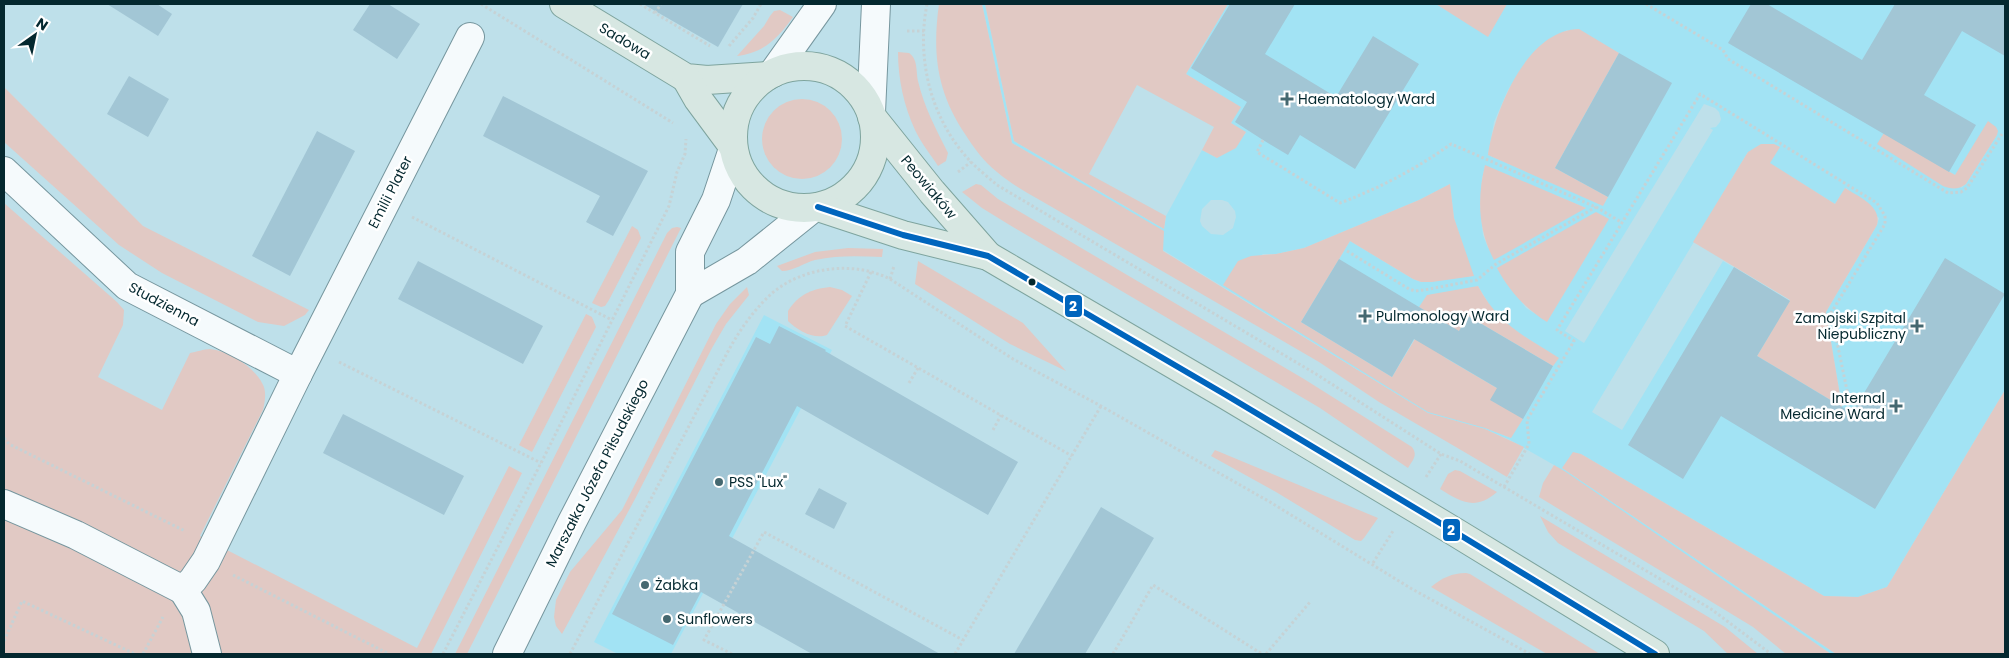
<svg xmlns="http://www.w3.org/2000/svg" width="2009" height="658" font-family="Poppins,sans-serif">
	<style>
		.built { fill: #a2e3f4; fill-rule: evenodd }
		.green { fill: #e1c9c4 }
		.building { fill: #a2c6d5 }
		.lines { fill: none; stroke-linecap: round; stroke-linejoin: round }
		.minor-casing { stroke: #76969e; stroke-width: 30 }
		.major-casing { stroke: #7ea49e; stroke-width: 30 }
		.path { stroke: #c6d2d5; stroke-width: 3; stroke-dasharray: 2.5 2.5; stroke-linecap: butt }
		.minor { stroke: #f5fafc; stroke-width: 28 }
		.major { stroke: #d7e7e2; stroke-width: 28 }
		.bus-1-casing { stroke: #fff; stroke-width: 10 }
		.bus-1 { stroke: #0065bd; stroke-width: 6 }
		.poi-dot { fill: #456870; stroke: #fff; stroke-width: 2 }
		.bus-dot { fill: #04282f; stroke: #fff; stroke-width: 2 }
		.labels { text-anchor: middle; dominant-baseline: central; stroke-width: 5; stroke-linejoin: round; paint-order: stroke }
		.street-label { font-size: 14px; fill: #04282f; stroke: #fff }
		.poi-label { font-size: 14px; fill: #04282f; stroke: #fff; text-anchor: start }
		.line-badge { stroke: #fff; stroke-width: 2 }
		.badge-label { font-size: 14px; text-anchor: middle; font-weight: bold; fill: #fff }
	</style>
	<rect width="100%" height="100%" fill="#bee0ea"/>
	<g class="built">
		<path d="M982,4H985L1014,141L1164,229L1166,216L1202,150L1217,158L1246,133L1231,123L1240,107L1186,74L1228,4H1436L1488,36L1507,4H2005V390L1887,587L1858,597L1824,596L1581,454L1562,468L1836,654H1831L1554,465L1510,440L1485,429L1428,413L1163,250V231L1012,143ZM1567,30L1619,53L1555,168L1608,197L1603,205L1488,155L1494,122L1508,90L1520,71L1542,45ZM1704,104L1715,108L1719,112L1721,119L1720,122L1716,127L1710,128L1713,130L1584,343L1565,331ZM1997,135L1966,184L1961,188L1949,172L1955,175ZM1779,148L1769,163L1835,204L1846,188L1879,218L1877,225L1826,312L1842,407L1790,301L1723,261L1622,430L1592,412L1743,160L1748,152ZM1485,166L1586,208L1488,248L1483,235L1480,205L1482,179ZM1450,184L1454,218L1473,276L1421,282L1413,279L1350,241L1301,322L1392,377L1430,313L1478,286L1493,311L1503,321L1514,330L1558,358L1553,366L1468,316L1444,357L1511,438L1485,428L1223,285L1263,254H1276L1304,248L1419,200ZM1211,200H1222L1228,202L1235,211L1236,217L1233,228L1223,235L1211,234L1202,226L1200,221L1202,209ZM1608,219L1547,321L1526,308L1521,301Z"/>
		<polygon points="764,315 832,350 671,654 618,654 594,642"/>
	</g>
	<g class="green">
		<path d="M939,4H982L1012,143L1164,231L1163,251L1428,413L1485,429L1524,447L1507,477L1379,402L1319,362L1038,199C1024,191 1010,183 997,172C984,162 974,148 965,134C937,92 932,54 939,4Z"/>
		<polygon points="985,4 1228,4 1186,74 1241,107 1231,123 1246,132 1236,148 1217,158 1202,150 1214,127 1137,85 1089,174 1166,216 1164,229 1014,141"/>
		<polygon points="1436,4 1507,4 1488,37"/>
		<path d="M780,10L793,17C778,38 764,53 737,56L764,26L770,16L774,11Z"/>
		<path d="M1579,29L1619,53L1555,168L1608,197L1603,206L1488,155C1494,112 1526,30 1579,29Z"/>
		<path d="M898,52L909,53C918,59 916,71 918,81C924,107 936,129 948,153L946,161L938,166C931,155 921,143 915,130C904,106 898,79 898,52Z"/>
		<polygon points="4,87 143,226 309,310 305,315 284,326 258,322 162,273 119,245 4,142"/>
		<circle cx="802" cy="139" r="40"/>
		<path d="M1988,121L1996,127L1998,131L1997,135L1966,184C1958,190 1951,189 1943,186L1877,144L1884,133L1955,175Z"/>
		<path d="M1761,144H1774L1780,147L1770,163L1835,204L1845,188C1859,197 1882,206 1877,225L1826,312L1842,407L1757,356L1790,300L1693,242L1743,160L1748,152Z"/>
		<path d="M1485,165L1586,208L1494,260C1478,230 1477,198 1485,165Z"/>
		<path d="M976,184L981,185L998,199L1304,379L1412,447C1418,455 1413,460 1408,468L1320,408L1008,224L982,208L962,192Z"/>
		<path d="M1450,184L1454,218L1474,276L1432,282H1421L1413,279L1350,241L1301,322L1392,377L1430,314L1419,307L1427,295L1478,286C1498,324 1524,336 1559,358L1553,366L1468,316L1444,357L1497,388L1523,419L1511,438L1485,428L1428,412L1223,285L1238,261L1251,256L1276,254L1304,248L1419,200Z"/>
		<path d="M4,203L117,302L124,310L123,325L98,377L162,410L190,353C196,352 204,349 210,349C229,351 253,366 262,383C267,391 265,401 263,410L200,536L417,648L509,466L522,473L431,654H4Z"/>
		<path d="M1596,212L1609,219L1547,322C1525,308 1509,291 1497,268Z"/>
		<polygon points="632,226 638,230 641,238 609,300 605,306 601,307 592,303"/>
		<polygon points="677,227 681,228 467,654 455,654 667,233 672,228"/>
		<path d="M848,248L883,249L882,257C859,256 838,255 815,260C804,263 793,271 782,271L777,266L815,252Z"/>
		<polygon points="918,261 1023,323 1066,371 1010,344 915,284"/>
		<polygon points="747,287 749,295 726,324 712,348 635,499 562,634 556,626 554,617 556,600 570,572 622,510 716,324 730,304"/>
		<path d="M830,287L842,290L852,296L827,335C814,340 797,330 788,321V311C798,295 811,289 830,287Z"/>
		<polygon points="586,314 592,317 596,327 532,452 519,445"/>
		<polygon points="2005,390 2005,654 1836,654 1562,468 1573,452 1581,454 1824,596 1858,597 1887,587"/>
		<polygon points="1215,450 1378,518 1364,538 1361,541 1355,540 1276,492 1211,456"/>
		<polygon points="1554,465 1566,472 1831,654 1786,654 1753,627 1539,497 1543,483"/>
		<path d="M1455,470L1460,471L1497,492C1475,511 1461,502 1440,489L1448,474Z"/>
		<polygon points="1540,516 1725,627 1758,654 1728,654 1704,631 1558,543 1548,532"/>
		<path d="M1466,573L1470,574L1600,654H1547L1431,587C1442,578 1452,573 1466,573Z"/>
	</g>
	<g class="building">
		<polygon points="107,4 157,4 172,14 158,36"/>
		<polygon points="370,4 388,4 420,24 397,59 353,30"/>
		<polygon points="643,4 743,4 718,47"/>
		<polygon points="1230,4 1295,4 1265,54 1336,97 1373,36 1419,64 1355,169 1300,135 1288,155 1263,140 1235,122 1247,102 1191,68"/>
		<polygon points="1751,4 1767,4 1862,60 1895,4 2005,4 2005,56 1962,31 1924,95 1976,125 1949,172 1728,43"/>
		<polygon points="1619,53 1672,83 1608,197 1555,168"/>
		<polygon points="129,76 169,99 148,137 107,114"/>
		<polygon points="503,96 648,171 613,236 586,222 600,196 483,136"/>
		<polygon points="317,131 355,151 290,276 252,256"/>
		<polygon points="1945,258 2005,294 1875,509 1721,416 1683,479 1628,445 1734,267 1790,301 1757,356 1852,413"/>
		<polygon points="1339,259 1459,331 1468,316 1553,366 1523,419 1490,400 1497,388 1414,339 1392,377 1301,322"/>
		<polygon points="418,261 543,326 523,364 398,299"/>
		<polygon points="779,326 826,350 825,351 1018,462 988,515 797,406 729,536 940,654 812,654 701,592 673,645 612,614 756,337 770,344"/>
		<polygon points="343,414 464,476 444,515 323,453"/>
		<polygon points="819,488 847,503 834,529 805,514"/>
		<polygon points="1101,507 1154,538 1085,654 1014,654"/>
	</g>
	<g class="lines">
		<defs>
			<g id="minor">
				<polyline points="773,73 822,4"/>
				<polyline points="871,112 876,4"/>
				<polyline points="4,171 127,286 298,374 470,37"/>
				<polyline points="690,294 747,261 813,208"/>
				<polyline points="4,504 76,535 183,590"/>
				<polyline points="207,654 196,611 183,590 193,580 206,561 298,374"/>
				<polyline points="507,654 572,522 690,294 690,252 716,200 733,149"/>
			</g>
			<g id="major">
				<polyline points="564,4 686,78 707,80 767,76"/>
				<circle cx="804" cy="137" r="71"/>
				<polyline points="686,78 698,99 732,145"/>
				<polyline points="872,117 932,192 988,256"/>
				<polyline points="818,207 903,235 988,256 1226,395 1455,532 1655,654"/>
			</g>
		</defs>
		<use href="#minor" class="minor-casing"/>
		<use href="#major" class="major-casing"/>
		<g class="path">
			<polyline points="481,4 673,123"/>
			<polyline points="640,4 710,46"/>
			<path d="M927,4C916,60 931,120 971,162C979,170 989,178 997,185L1316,374L1441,454L1460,461L1504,487L1711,609L1771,654"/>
			<polyline points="1646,4 1723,50 1728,59 1948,193 1961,192 1967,188 2002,134"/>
			<polyline points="655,13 661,4"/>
			<polyline points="907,31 924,31"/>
			<polyline points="729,46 753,18 761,4"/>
			<path d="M1263,140L1257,152L1340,203C1380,188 1416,169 1451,144L1596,207L1621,222"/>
			<polyline points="958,172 971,162"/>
			<polyline points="412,217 612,320"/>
			<polyline points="1347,251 1409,289 1415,291 1424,290 1477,280 1496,264 1596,207"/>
			<polyline points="871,272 845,326 1072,456"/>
			<polyline points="890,279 894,266"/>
			<polyline points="339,362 541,463"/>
			<polyline points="909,383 918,368"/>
			<polyline points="993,430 1001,415"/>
			<polyline points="4,438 9,444 185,531"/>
			<polyline points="1426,477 1441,454"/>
			<polyline points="1504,487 1529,444 1527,420 1574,341 1557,330 1700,94 1877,203 1885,216 1885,224 1831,313 1849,400 1856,405"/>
			<polyline points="1373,563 1393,531"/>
			<polyline points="233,575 389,654"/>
			<polyline points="4,641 22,601 135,654"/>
			<polyline points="143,654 163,617"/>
			<polyline points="443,654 541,463 669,206 677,172 685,154 686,139"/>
			<path d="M570,654L725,357C737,334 751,313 770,295C801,267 853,260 890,279L1013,359L1101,406L1270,502L1412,589L1530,654"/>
			<polyline points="732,654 704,640 764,532 963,640"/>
			<polyline points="955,654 1101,406"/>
			<polyline points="1113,654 1153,585 1262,654"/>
			<polyline points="1266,654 1310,602"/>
		</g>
		<use href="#minor" class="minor"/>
		<use href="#major" class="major"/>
		<defs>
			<polyline id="bus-1" points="818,207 903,235 988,256 1226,395 1455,532 1655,654"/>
		</defs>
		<use href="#bus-1" class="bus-1-casing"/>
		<use href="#bus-1" class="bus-1"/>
	</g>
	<g class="poi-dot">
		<path d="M1284.5 91.5h5v5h5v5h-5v5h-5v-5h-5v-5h5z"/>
		<path d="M1362.5 308.5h5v5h5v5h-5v5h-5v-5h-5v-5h5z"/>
		<path d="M1914.5 318.5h5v5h5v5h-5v5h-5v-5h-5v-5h5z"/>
		<path d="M1893.5 398.5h5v5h5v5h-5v5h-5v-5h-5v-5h5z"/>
		<circle cx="719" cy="482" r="5"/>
		<circle cx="645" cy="585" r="5"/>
		<circle cx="667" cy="619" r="5"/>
	</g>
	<circle class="bus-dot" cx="1032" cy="282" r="4.5"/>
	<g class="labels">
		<g class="street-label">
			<text transform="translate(625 41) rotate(31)">Sadowa</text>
			<text transform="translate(929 187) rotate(50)">Peowiaków</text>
			<text transform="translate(390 192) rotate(-63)">Emilii Plater</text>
			<text transform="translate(164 304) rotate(28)">Studzienna</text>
			<text transform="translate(597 473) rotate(-63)">Marszałka Józefa Piłsudskiego</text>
		</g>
		<g class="poi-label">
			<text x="1298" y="99">Haematology Ward</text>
			<text x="1376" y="316">Pulmonology Ward</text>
			<text x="1906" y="318" text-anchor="end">Zamojski Szpital<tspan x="1906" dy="16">Niepubliczny</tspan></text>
			<text x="1885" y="398" text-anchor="end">Internal<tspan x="1885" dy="16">Medicine Ward</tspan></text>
			<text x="729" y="482">PSS "Lux"</text>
			<text x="655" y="585">Żabka</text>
			<text x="677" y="619">Sunflowers</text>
		</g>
	</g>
	<g class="line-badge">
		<rect x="1064" y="294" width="19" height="24" rx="5" fill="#0065bd"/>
		<rect x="1442" y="518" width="19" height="24" rx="5" fill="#0065bd"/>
	</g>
	<g class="badge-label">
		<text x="1073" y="311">2</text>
		<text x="1451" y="535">2</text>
	</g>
	<rect width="2009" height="658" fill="none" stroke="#04282f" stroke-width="10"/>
	<g transform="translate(35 35) rotate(33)" stroke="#ffffff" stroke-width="4" paint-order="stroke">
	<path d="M0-4L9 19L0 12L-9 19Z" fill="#04282f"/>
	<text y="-8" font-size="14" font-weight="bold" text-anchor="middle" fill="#04282f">N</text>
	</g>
</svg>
